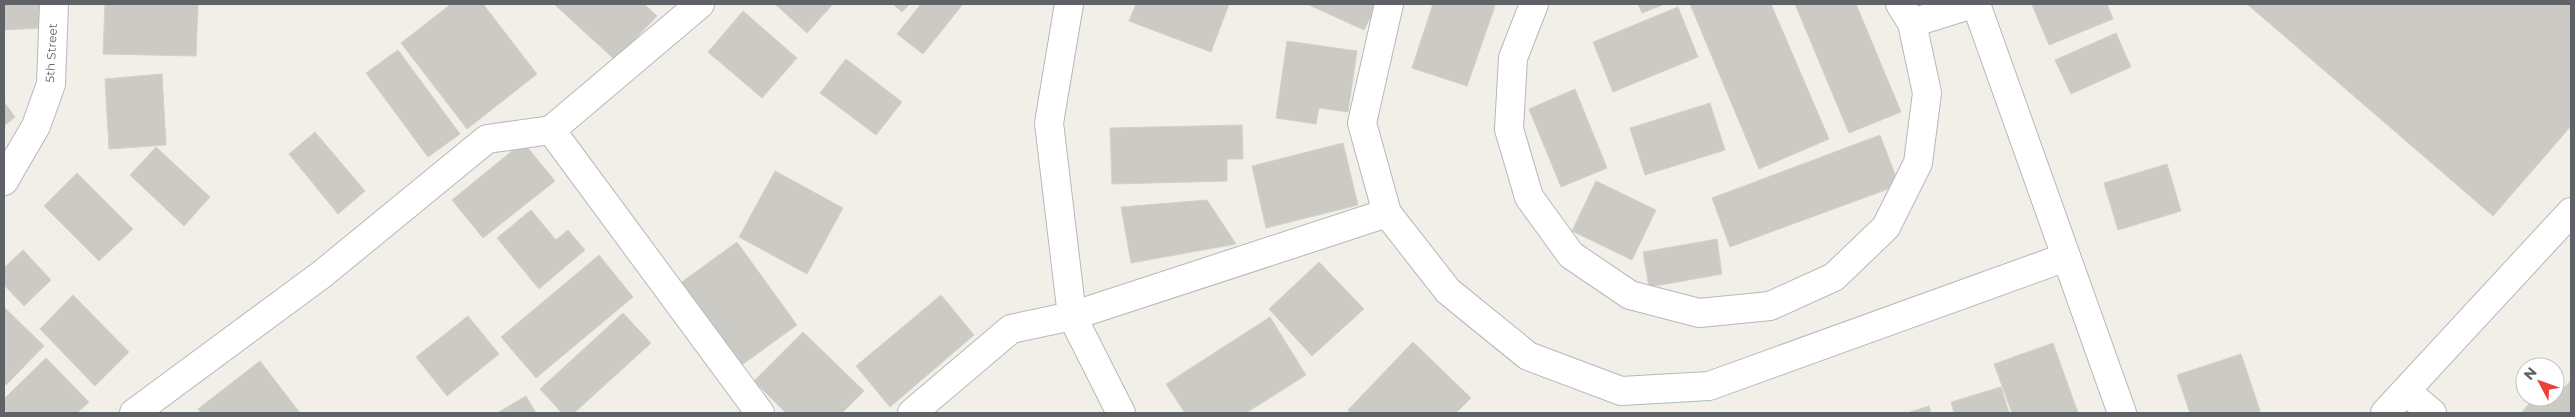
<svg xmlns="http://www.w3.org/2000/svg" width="2575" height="417" font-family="Montserrat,sans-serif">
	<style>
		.building { fill: #cccac5; stroke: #d6d1c6 }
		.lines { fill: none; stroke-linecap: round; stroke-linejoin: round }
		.minor-casing { stroke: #b5b8bc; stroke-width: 30 }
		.minor { stroke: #fff; stroke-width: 28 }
		.labels { text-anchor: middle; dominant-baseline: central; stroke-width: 5; stroke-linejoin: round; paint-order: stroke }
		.street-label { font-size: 12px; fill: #5f6368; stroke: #fff }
	</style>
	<rect width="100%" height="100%" fill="#f1efe8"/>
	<g class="building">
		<polygon points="4,4 40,4 41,28 4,30"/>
		<polygon points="105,4 198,4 196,56 103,54"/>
		<polygon points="451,4 483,4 537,74 467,129 401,43"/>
		<polygon points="554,4 644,4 657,16 615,60"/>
		<polygon points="775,4 833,4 807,33"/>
		<polygon points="893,4 910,4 902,12"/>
		<polygon points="921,4 963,4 923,54 897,34"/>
		<polygon points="1136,4 1229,4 1211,52 1129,21"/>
		<polygon points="1307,4 1377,4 1364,30"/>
		<polygon points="1433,4 1488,4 1495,6 1467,86 1412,68"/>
		<polygon points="1638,4 1665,4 1642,13"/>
		<polygon points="1690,4 1771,4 1829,139 1759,169"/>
		<polygon points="1795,4 1856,4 1901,112 1849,133"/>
		<polygon points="2107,4 2113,19 2049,45 2032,5"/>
		<polygon points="2247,4 2571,4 2571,126 2493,216"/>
		<polygon points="1678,7 1698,57 1613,92 1593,42"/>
		<polygon points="743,11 797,58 762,98 708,52"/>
		<polygon points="2116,33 2131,67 2071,94 2055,60"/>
		<polygon points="1287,41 1357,51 1348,112 1319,108 1316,124 1276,118"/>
		<polygon points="398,50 460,134 428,157 366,73"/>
		<polygon points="846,59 902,102 876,135 820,93"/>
		<polygon points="162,74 166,145 109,149 105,79"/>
		<polygon points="1575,89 1607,168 1561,187 1529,109"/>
		<polygon points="4,102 15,117 4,126"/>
		<polygon points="1710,103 1725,150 1645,175 1630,128"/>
		<polygon points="1242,125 1243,159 1227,159 1227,181 1112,184 1110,128"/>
		<polygon points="315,132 365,191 338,214 289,154"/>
		<polygon points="1880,135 1899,185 1730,247 1712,198"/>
		<polygon points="523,142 555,181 483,238 452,200"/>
		<polygon points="1343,143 1358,205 1266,228 1252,166"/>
		<polygon points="156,147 210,197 184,226 130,175"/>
		<polygon points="2167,164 2181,211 2118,230 2104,183"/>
		<polygon points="775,171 843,208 807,274 739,237"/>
		<polygon points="77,173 133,229 99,261 44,206"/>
		<polygon points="1596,181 1656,210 1632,260 1572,231"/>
		<polygon points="1207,200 1236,244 1131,263 1121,207"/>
		<polygon points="531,210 556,240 568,230 585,250 539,289 497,238"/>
		<polygon points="1717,239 1722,274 1649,287 1643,252"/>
		<polygon points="737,242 797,325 739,367 679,284"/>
		<polygon points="23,250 51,280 24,306 4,285 4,268"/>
		<polygon points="599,255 633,297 536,378 501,337"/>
		<polygon points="1319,262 1364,309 1312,356 1269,309"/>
		<polygon points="73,295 129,352 95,386 40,329"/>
		<polygon points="941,295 974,335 890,407 856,366"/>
		<polygon points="4,307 44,346 6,385 4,383"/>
		<polygon points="623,313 651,343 574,413 562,413 540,389"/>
		<polygon points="468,316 499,354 447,396 416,357"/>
		<polygon points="1270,317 1306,375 1246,413 1185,413 1166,384"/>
		<polygon points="803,332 864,391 842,413 786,413 754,381"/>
		<polygon points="1413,342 1471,398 1456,413 1351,413 1348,410"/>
		<polygon points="2053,343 2078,413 2012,413 1994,364"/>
		<polygon points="2241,354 2260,411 2253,413 2190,413 2177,375"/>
		<polygon points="46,358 89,402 77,413 8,413 4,409 4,399"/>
		<polygon points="260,361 300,413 201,413 198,409"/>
		<polygon points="2571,380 2571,413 2521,413 2530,403 2553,401"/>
		<polygon points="2001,387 2009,413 1954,413 1951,402"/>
		<polygon points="526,396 536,413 497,413"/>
		<polygon points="1929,406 1931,413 1907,413"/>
	</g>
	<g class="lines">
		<defs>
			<g id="minor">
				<polyline points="700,4 551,130 760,413"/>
				<polyline points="1069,4 1049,123 1072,316 1121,413"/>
				<polyline points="1389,4 1362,123 1387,213 1448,291 1528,356 1621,391 1709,386 2066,257"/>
				<polyline points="1534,4 1513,58 1509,129 1529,197 1571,255 1630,295 1699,313 1770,306 1834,277 1886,227 1918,163 1927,93 1912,23 1900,4"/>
				<polyline points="1976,4 2122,413"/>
				<polyline points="1912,23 1973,4"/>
				<polyline points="4,181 36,126 51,84 54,4"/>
				<polyline points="2407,392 2432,413"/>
				<polyline points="134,413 321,275 487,139 551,130"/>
				<polyline points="912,413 1011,329 1072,316 1387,213"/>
				<polyline points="2385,413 2571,212"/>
			</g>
		</defs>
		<use href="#minor" class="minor-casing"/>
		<use href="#minor" class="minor"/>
	</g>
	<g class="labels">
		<g class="street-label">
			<text transform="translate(51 53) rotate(-87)">5th Street</text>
		</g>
	</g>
	<rect width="2575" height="417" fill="none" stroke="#5f6368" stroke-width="10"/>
	<g transform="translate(2540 382) rotate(311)"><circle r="24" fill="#ffffff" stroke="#bfc1c3"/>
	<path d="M0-4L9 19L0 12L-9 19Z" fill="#ea4335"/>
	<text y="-8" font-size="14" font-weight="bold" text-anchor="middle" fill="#5f6368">N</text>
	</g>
</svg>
